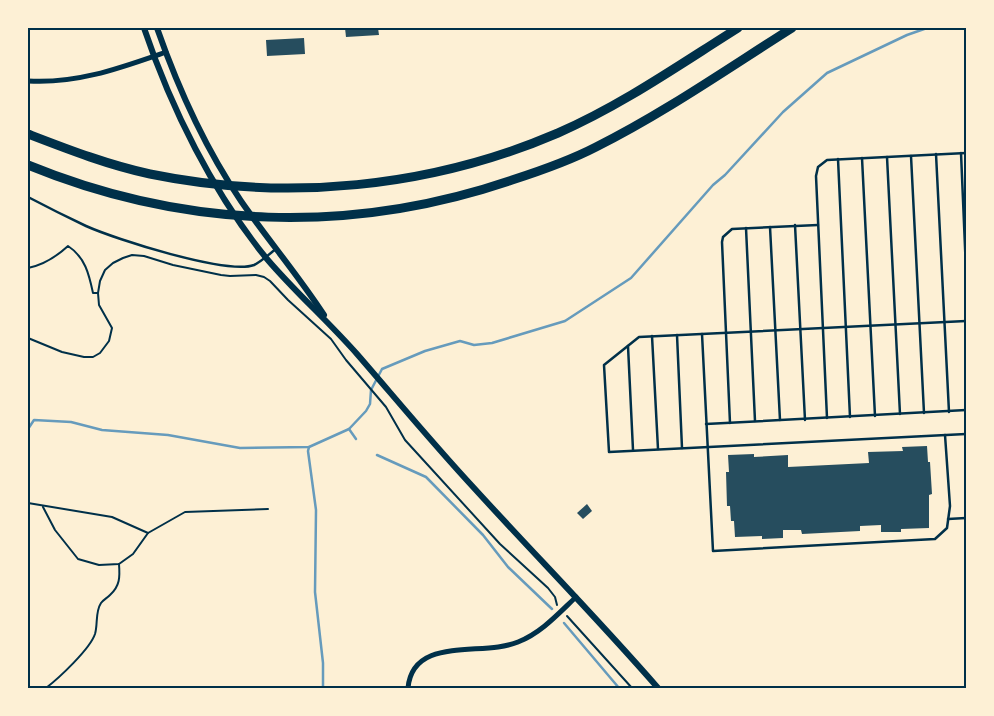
<svg xmlns="http://www.w3.org/2000/svg" width="994" height="716" font-family="Raleway,sans-serif">
	<style>
		.lines { fill: none; stroke-linecap: round; stroke-linejoin: round }
		.stream { stroke: #669bbc; stroke-width: 2.5 }
		.building { fill: #264d5e }
		.path { stroke: #003049; stroke-width: 2 }
		.service { stroke: #003049; stroke-width: 2.5 }
		.minor { stroke: #003049; stroke-width: 5 }
		.tertiary { stroke: #003049; stroke-width: 6 }
		.motorway { stroke: #003049; stroke-width: 9 }
		.neatline { fill: none; stroke: #003049; stroke-width: 2 }
	</style>
	<rect width="100%" height="100%" fill="#fdf0d5"/>
	<g class="lines">
		<g class="stream">
			<polyline points="28,429 34,420 71,422 102,430 168,435 240,448 309,447 349,429 366,411 370,404 371,390 382,369 425,351 460,341 474,345 492,343 565,321 631,278 713,185 725,175 783,112 827,73 907,35 927,28"/>
			<polyline points="349,429 356,439"/>
			<polyline points="309,447 308,451 316,510 315,592 323,663 323,688"/>
			<polyline points="377,455 426,477 483,535 508,567 552,609"/>
			<polyline points="564,623 619,688"/>
		</g>
	</g>
	<g class="building">
		<polygon points="345,28 378,28 379,35 346,37"/>
		<polygon points="304,38 305,54 267,56 266,40"/>
		<polygon points="927,446 928,462 930,462 932,494 929,495 929,528 901,529 901,532 881,532 881,525 860,526 860,531 802,534 801,530 783,530 783,538 762,539 762,536 735,537 734,521 731,521 730,506 727,506 726,472 729,472 728,455 754,454 754,457 788,455 788,467 869,463 868,452 903,451 902,447"/>
		<polygon points="587,504 592,511 583,519 577,513"/>
	</g>
	<g class="lines">
		<g class="path">
			<path d="M28,268C43,265 56,257 68,246C85,257 89,274 93,293H98"/>
			<polyline points="28,338 62,352 84,357 93,357 100,353 109,341 112,328 99,305 98,293 100,281 105,270 113,263 123,258 132,255 144,256 173,265 221,275 230,276 256,275 264,277 270,281 288,300 331,339 346,360 386,407 405,440 500,544 548,588 555,597 557,605"/>
			<polyline points="28,503 112,517 148,533 185,512 268,509"/>
			<polyline points="43,507 55,530 78,559 99,565 119,564 133,554 148,533"/>
			<polyline points="567,616 632,688"/>
			<path d="M46,688C59,678 90,649 95,634C98,624 95,612 101,603C103,600 107,598 110,595C120,586 120,577 119,564"/>
		</g>
		<g class="service">
			<polyline points="961,153 966,270"/>
			<polyline points="936,154 949,412"/>
			<polyline points="911,156 924,413"/>
			<polyline points="887,157 900,414"/>
			<polyline points="862,158 875,416"/>
			<polyline points="838,159 850,417"/>
			<path d="M28,197C47,207 67,217 86,226C115,239 227,275 254,265C261,262 269,254 276,249"/>
			<polyline points="795,225 805,420"/>
			<polyline points="770,227 780,420"/>
			<polyline points="746,228 755,421"/>
			<polyline points="966,321 639,337 604,365 609,452 966,434"/>
			<polyline points="702,334 713,551 935,539 947,528 950,506 945,435"/>
			<polyline points="677,335 682,448"/>
			<polyline points="652,336 658,449"/>
			<polyline points="628,346 633,450"/>
			<polyline points="827,418 816,176 818,167 827,160 966,153"/>
			<polyline points="730,423 722,242 723,237 732,229 818,225"/>
			<polyline points="706,424 966,410"/>
			<polyline points="948,519 966,518"/>
		</g>
		<g class="minor">
			<path d="M28,81C77,84 120,68 166,52"/>
			<path d="M408,688C413,635 483,657 518,642C541,633 558,614 576,597"/>
		</g>
		<g class="tertiary">
			<path d="M144,28C171,108 213,193 267,259C295,292 328,321 357,354C396,399 434,445 474,488C535,555 599,620 658,688"/>
			<path d="M157,28C178,88 205,148 241,201C268,240 298,275 324,315"/>
		</g>
		<g class="motorway">
			<path d="M28,134C67,149 108,165 150,174C286,202 430,188 558,133C622,105 679,65 738,28"/>
			<path d="M28,165C184,229 351,235 512,180C540,171 569,161 596,147C664,113 727,69 792,28"/>
		</g>
	</g>
	<rect width="994" height="716" fill="none" stroke="#fdf0d5" stroke-width="58"/>
	<rect x="29" y="29" width="936" height="658" class="neatline"/>
</svg>
